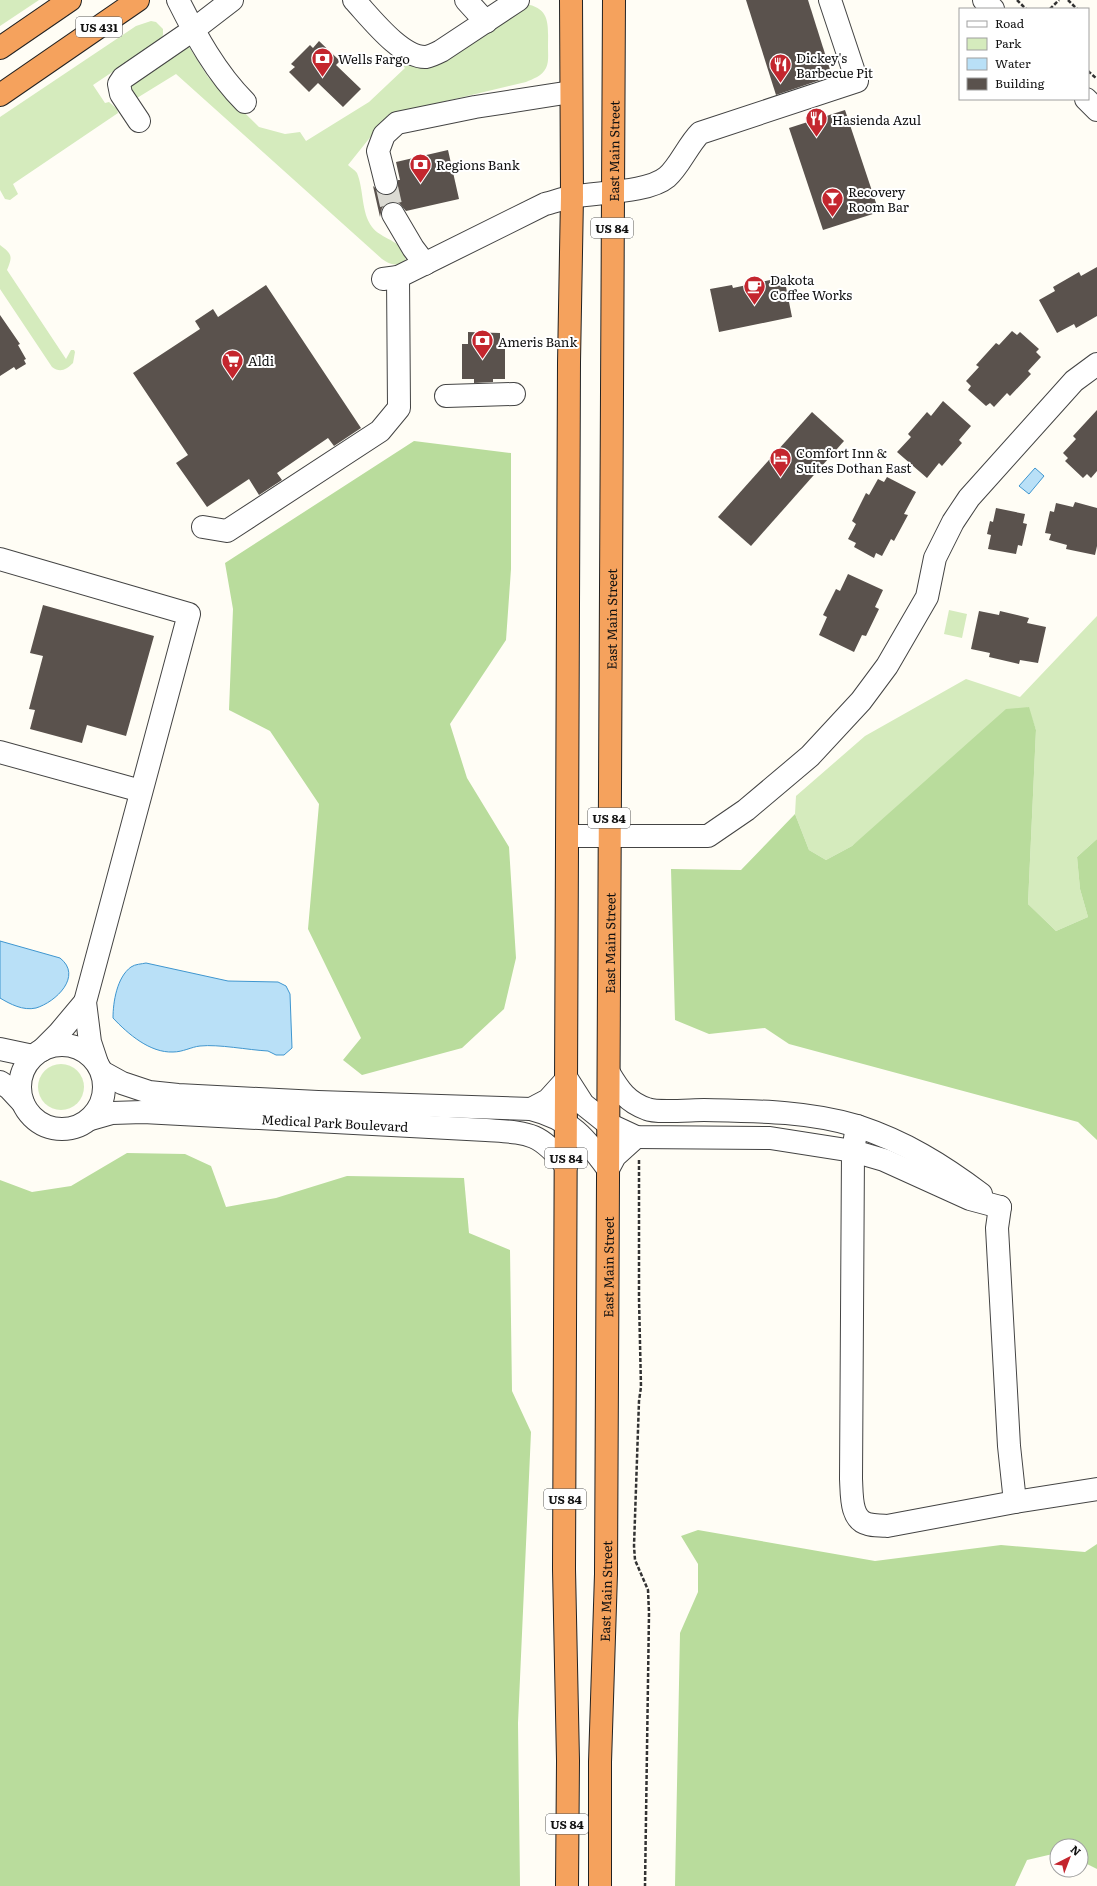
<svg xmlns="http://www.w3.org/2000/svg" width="1097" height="1886" font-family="Literata,serif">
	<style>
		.green { fill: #d5ebbd }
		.forest { fill: #b9dc9c }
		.water { fill: #b9e0f7; stroke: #3f96cf }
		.building { fill: #5a524d }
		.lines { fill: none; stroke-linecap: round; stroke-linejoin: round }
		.minor-tunnel { stroke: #dbdad3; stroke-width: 22; stroke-dasharray: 22 11; stroke-linecap: butt }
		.minor-casing { stroke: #444; stroke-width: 24 }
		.highway-casing { stroke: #222; stroke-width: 24 }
		.path { stroke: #333; stroke-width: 2.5; stroke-dasharray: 4 2; stroke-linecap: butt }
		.minor { stroke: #fff; stroke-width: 22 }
		.highway { stroke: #f5a25d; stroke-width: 22 }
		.labels { text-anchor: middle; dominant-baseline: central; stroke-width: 4; stroke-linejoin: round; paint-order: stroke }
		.shield { fill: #fff; stroke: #585858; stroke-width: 1 }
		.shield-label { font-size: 12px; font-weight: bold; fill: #111 }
		.poi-label { font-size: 13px; fill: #111; stroke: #fff; text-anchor: start }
		.street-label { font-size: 13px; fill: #111; stroke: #fff }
	</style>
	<rect width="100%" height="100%" fill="#fffdf5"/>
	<g class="green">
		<polygon points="0,0 39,0 0,26"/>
		<path d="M525,4C551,8 548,25 548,47C548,54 549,62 546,68C542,76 533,79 526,82L388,115L348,165C350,167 355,170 357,173C364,190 361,212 372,227C381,240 410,242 405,262C395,266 390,265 382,259L176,74L137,98L133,94L131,86L136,79L188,45L208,77L259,127L285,134L300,132L306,141L369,102L405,68L396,58L397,56L414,59Z"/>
		<polygon points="151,21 156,22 163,29 163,35 160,40 93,85 105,103 109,102 117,109 118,113 13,184 18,194 10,200 5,199 0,190 0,117 136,26"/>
		<path d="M0,245C12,254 13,256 7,270L66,359L71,350H74L75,352L73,363C66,370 60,373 52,367L0,289Z"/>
		<polygon points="949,610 967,614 962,638 944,634"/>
		<polygon points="1097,616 1097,839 1077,857 1080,889 1088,917 1056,931 1028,904 1036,730 1028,707 852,846 826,860 809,850 795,814 796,796 865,736 966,679 1020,697"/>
		<circle cx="61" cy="1087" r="23"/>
	</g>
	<g class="forest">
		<polygon points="414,441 511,453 511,569 506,640 450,724 467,778 509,847 516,958 504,1009 462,1048 362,1075 343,1060 361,1038 308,929 319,804 270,731 229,710 233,609 225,563"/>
		<polygon points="1029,707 1036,730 1028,904 1056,931 1088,917 1080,889 1077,857 1097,839 1097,1140 1078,1122 789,1044 765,1028 709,1034 675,1020 671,869 741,870 795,814 809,850 826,860 852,846 1006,709"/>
		<polygon points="127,1153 185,1154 211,1166 226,1207 276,1198 347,1176 464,1178 469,1233 510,1250 512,1391 531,1432 518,1723 520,1886 0,1886 0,1180 32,1192 71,1186"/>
		<polygon points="698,1530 875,1561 1001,1545 1085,1552 1097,1544 1097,1869 1081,1861 1081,1846 1057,1846 1057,1853 1027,1860 1015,1886 675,1886 680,1633 698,1592 698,1564 681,1536"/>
	</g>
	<g class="water">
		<polygon points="1035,468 1044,476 1029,494 1019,486"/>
		<path d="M0,941L60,958C83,976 56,1002 36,1008C23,1011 10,1004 0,998Z"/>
		<path d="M146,963L228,981L278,982L286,986L290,994L292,1048L284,1055H276L268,1051C248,1050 219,1044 200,1046C191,1047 183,1052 173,1052C150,1053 128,1034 113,1018C113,1002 117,977 131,967C135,964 142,964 146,963Z"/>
	</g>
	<g class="building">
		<polygon points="746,0 808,0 832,76 776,95"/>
		<polygon points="319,41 340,61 336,65 361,89 343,107 318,83 309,92 289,72 295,67 291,64 310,45 313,48"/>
		<polygon points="845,110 879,212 823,230 789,128"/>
		<polygon points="448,150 459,199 406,211 399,203 393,202 387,203 382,208 380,217 373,186 383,195 389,195 395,192 398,186 398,180 400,180 396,162"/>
		<polygon points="1097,267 1097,316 1076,328 1074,324 1057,333 1039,300 1055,291 1053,287 1079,272 1081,276"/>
		<polygon points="784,277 792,317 719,332 710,289 732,285 733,288"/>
		<polygon points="266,285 361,428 334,446 328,438 277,473 282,480 259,495 249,479 207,507 176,463 188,455 133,373 200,329 195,321 213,309 218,317"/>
		<polygon points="0,315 20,344 18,345 26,359 24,360 26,364 16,370 14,367 0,376"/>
		<polygon points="1012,331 1017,335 1020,332 1039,349 1036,352 1041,357 1028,371 1031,374 1010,396 1007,393 994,407 990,403 986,406 968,390 971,386 966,381 979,367 976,365 996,343 999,345"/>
		<polygon points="468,332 500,333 500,344 505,344 505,379 493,379 493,382 474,383 474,379 462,379 462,344 468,344"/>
		<polygon points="943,401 971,426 959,440 962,443 942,466 939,463 927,478 897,452 911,437 908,434 927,412 931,416"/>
		<polygon points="1097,410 1097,471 1091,478 1087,474 1083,478 1065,461 1068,458 1063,453 1076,439 1073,436"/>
		<polygon points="812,412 844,441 751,546 718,517"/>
		<polygon points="887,477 916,492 904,514 908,515 894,541 891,539 882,556 876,553 874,558 854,547 856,543 848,539 856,524 852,521 866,493 869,495 878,479 884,482"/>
		<polygon points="1075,502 1097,508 1097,546 1095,555 1066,549 1067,545 1049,540 1051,534 1045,533 1050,511 1054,512 1056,503 1073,507"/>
		<polygon points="996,508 1025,514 1023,523 1027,524 1022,546 1018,545 1016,554 988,549 991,535 987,534 990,521 993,522"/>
		<polygon points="848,574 883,590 875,607 879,609 866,636 862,635 854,652 819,635 827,617 823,615 836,589 840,591"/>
		<polygon points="43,605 154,636 126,736 87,725 82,743 30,729 35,710 29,709 43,656 30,653"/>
		<polygon points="979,611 999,615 1000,611 1029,618 1027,623 1046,627 1038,663 1020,660 1019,664 989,657 990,653 971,649"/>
	</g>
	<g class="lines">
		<polyline class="minor-tunnel" points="386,183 393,214"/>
		<defs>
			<g id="minor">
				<path d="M178,0C196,36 216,73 245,102"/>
				<path d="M354,0C370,17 401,58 426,57C431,56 437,53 441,51L518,0"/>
				<polyline points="466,0 486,22"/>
				<polyline points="984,0 993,9"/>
				<polyline points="1086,99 1097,110"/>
				<polyline points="139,121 121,94 119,84 123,78 193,30 232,0"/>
				<polyline points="386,183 378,151 384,135 397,123 475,107 571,92"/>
				<polyline points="393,214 413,248 425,264"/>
				<path d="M383,279L398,277L545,204C554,202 563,198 572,197C596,192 648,193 667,177C679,167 688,145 700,133L857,81L830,0"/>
				<polyline points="446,396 514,394"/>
				<polyline points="203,527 227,531 380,431 399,408 398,277"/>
				<polyline points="0,559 189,614 85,1002 90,1042 97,1063"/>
				<polyline points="0,752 141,791"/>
				<polyline points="568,836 708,836 746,810 810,756 861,701 887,666 927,597 935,558 953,522 969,498 1074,381 1097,364"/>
				<circle cx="62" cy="1087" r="42"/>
				<polyline points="0,1049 33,1056"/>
				<polyline points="42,1050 59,1033 85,1002"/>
				<path d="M102,1072L122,1083L149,1092L178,1095L318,1102L531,1109C571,1119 585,1138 608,1169L615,1156L636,1137"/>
				<path d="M609,1073C619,1090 627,1102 647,1109C657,1113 691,1110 704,1110C755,1111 808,1111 857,1126C905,1142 941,1164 981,1194"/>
				<polyline points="0,1082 9,1088 23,1103"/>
				<polyline points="531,1109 548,1100 567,1079 583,1104 608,1124 636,1137 770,1138 853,1151 884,1160 970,1199 1000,1207"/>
				<path id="s1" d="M91,1119L112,1113L143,1112L486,1130C527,1133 539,1131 566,1166"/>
				<path d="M857,1126L853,1151L851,1479C852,1494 850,1520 868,1524C874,1526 881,1525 887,1526L1015,1502L1097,1489"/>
				<polyline points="1000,1207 997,1228 1009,1446 1015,1502"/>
			</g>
			<g id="highway">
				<polyline points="0,48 70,0"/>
				<polyline points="0,95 138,0"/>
				<polyline points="567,1886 568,1761 564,1569 569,363 572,197 571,0"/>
				<path id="s2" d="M600,1886V1762L606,1574L614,0"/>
			</g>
		</defs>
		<use href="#minor" class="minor-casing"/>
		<use href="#highway" class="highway-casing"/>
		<g class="path">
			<polyline points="1017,0 1026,9"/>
			<polyline points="1068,0 1077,9"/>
			<polyline points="1050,9 1059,0"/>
			<polyline points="1088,71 1097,79"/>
			<polyline points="639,1160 639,1299 641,1387 639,1401 634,1546 635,1560 648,1590 649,1613 645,1886"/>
		</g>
		<use href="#minor" class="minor"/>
		<use href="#highway" class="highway"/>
	</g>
	<defs>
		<symbol id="bank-pin" viewBox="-11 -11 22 30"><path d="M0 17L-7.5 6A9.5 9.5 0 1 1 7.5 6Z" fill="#c4262e" stroke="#fff"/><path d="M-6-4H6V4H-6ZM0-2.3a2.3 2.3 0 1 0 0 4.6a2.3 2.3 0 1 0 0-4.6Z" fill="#fff"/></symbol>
		<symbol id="restaurant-pin" viewBox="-11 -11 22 30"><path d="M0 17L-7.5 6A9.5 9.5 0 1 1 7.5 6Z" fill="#c4262e" stroke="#fff"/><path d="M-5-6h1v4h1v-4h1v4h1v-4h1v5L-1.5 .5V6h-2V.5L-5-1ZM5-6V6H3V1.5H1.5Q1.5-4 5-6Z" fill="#fff"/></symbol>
		<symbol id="bar-pin" viewBox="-11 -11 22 30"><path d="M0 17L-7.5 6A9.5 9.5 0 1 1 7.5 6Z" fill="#c4262e" stroke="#fff"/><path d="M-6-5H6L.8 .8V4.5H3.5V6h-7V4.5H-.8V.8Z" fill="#fff"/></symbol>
		<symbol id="cafe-pin" viewBox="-11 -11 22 30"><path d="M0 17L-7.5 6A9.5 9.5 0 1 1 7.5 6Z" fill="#c4262e" stroke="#fff"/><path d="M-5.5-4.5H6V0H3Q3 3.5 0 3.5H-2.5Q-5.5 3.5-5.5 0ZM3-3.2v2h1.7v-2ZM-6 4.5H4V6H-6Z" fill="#fff"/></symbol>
		<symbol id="supermarket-pin" viewBox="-11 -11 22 30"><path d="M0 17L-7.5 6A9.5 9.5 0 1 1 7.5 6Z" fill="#c4262e" stroke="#fff"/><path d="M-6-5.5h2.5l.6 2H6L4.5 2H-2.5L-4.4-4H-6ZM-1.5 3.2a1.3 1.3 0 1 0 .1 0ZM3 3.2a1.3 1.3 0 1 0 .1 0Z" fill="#fff"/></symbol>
		<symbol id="hotel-pin" viewBox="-11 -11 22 30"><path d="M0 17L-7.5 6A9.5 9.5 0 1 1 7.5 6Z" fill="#c4262e" stroke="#fff"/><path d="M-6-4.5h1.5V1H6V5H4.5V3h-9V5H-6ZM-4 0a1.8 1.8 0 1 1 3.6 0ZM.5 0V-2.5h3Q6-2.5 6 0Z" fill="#fff"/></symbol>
	</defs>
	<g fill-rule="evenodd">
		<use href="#bank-pin" x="310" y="46" width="25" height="34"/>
		<use href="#restaurant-pin" x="768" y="52" width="25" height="34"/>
		<use href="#restaurant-pin" x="804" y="106" width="25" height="34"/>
		<use href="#bank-pin" x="408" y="152" width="25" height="34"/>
		<use href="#bar-pin" x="820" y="186" width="25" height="34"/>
		<use href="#cafe-pin" x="742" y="274" width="25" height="34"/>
		<use href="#bank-pin" x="470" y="328" width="25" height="34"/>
		<use href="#supermarket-pin" x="220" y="348" width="25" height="34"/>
		<use href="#hotel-pin" x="768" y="446" width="25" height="34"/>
	</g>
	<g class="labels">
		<g class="shield">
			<rect x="76" y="17" width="46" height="20" rx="3"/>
			<rect x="591" y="218" width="42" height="20" rx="3"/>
			<rect x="588" y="808" width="42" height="20" rx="3"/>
			<rect x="545" y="1148" width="42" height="20" rx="3"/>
			<rect x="544" y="1489" width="42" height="20" rx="3"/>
			<rect x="546" y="1814" width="42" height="20" rx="3"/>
		</g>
		<g class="shield-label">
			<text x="99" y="27">US 431</text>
			<text x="612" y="228">US 84</text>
			<text x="609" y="818">US 84</text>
			<text x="566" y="1158">US 84</text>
			<text x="565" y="1499">US 84</text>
			<text x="567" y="1824">US 84</text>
		</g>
		<g class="poi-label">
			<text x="796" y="57">Dickey's<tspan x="796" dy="15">Barbecue Pit</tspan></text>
			<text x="338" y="58">Wells Fargo</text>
			<text x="832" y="119">Hasienda Azul</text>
			<text x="436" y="164">Regions Bank</text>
			<text x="848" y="191">Recovery<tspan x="848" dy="15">Room Bar</tspan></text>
			<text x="770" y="279">Dakota<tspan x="770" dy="15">Coffee Works</tspan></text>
			<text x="498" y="341">Ameris Bank</text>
			<text x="248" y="360">Aldi</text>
			<text x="796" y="452">Comfort Inn &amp;<tspan x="796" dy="15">Suites Dothan East</tspan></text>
		</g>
		<g class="street-label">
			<text stroke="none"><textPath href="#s2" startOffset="1735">East Main Street</textPath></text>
			<text stroke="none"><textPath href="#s2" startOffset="1267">East Main Street</textPath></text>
			<text stroke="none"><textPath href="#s2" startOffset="943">East Main Street</textPath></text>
			<text stroke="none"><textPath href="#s1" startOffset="245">Medical Park Boulevard</textPath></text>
			<text stroke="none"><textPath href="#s2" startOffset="619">East Main Street</textPath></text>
			<text stroke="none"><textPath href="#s2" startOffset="295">East Main Street</textPath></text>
		</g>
	</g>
	<rect x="959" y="8" width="130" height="92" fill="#ffffff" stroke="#a0a0a0"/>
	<rect x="967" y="21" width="20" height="6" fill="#ffffff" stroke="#a0a0a0"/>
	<text x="995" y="28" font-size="12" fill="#111111">Road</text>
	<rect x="967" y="38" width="20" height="12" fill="#d5ebbd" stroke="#a0a0a0"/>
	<text x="995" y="48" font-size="12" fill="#111111">Park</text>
	<rect x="967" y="58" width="20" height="12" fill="#b9e0f7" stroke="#a0a0a0"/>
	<text x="995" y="68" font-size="12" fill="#111111">Water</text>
	<rect x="967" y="78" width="20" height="12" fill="#5a524d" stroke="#a0a0a0"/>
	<text x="995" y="88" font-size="12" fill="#111111">Building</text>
	<g transform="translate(1069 1858) rotate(42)"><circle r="19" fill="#ffffff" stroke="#a0a0a0"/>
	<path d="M0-3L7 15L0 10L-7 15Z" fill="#c4262e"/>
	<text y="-6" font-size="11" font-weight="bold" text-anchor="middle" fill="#111111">N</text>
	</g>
</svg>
